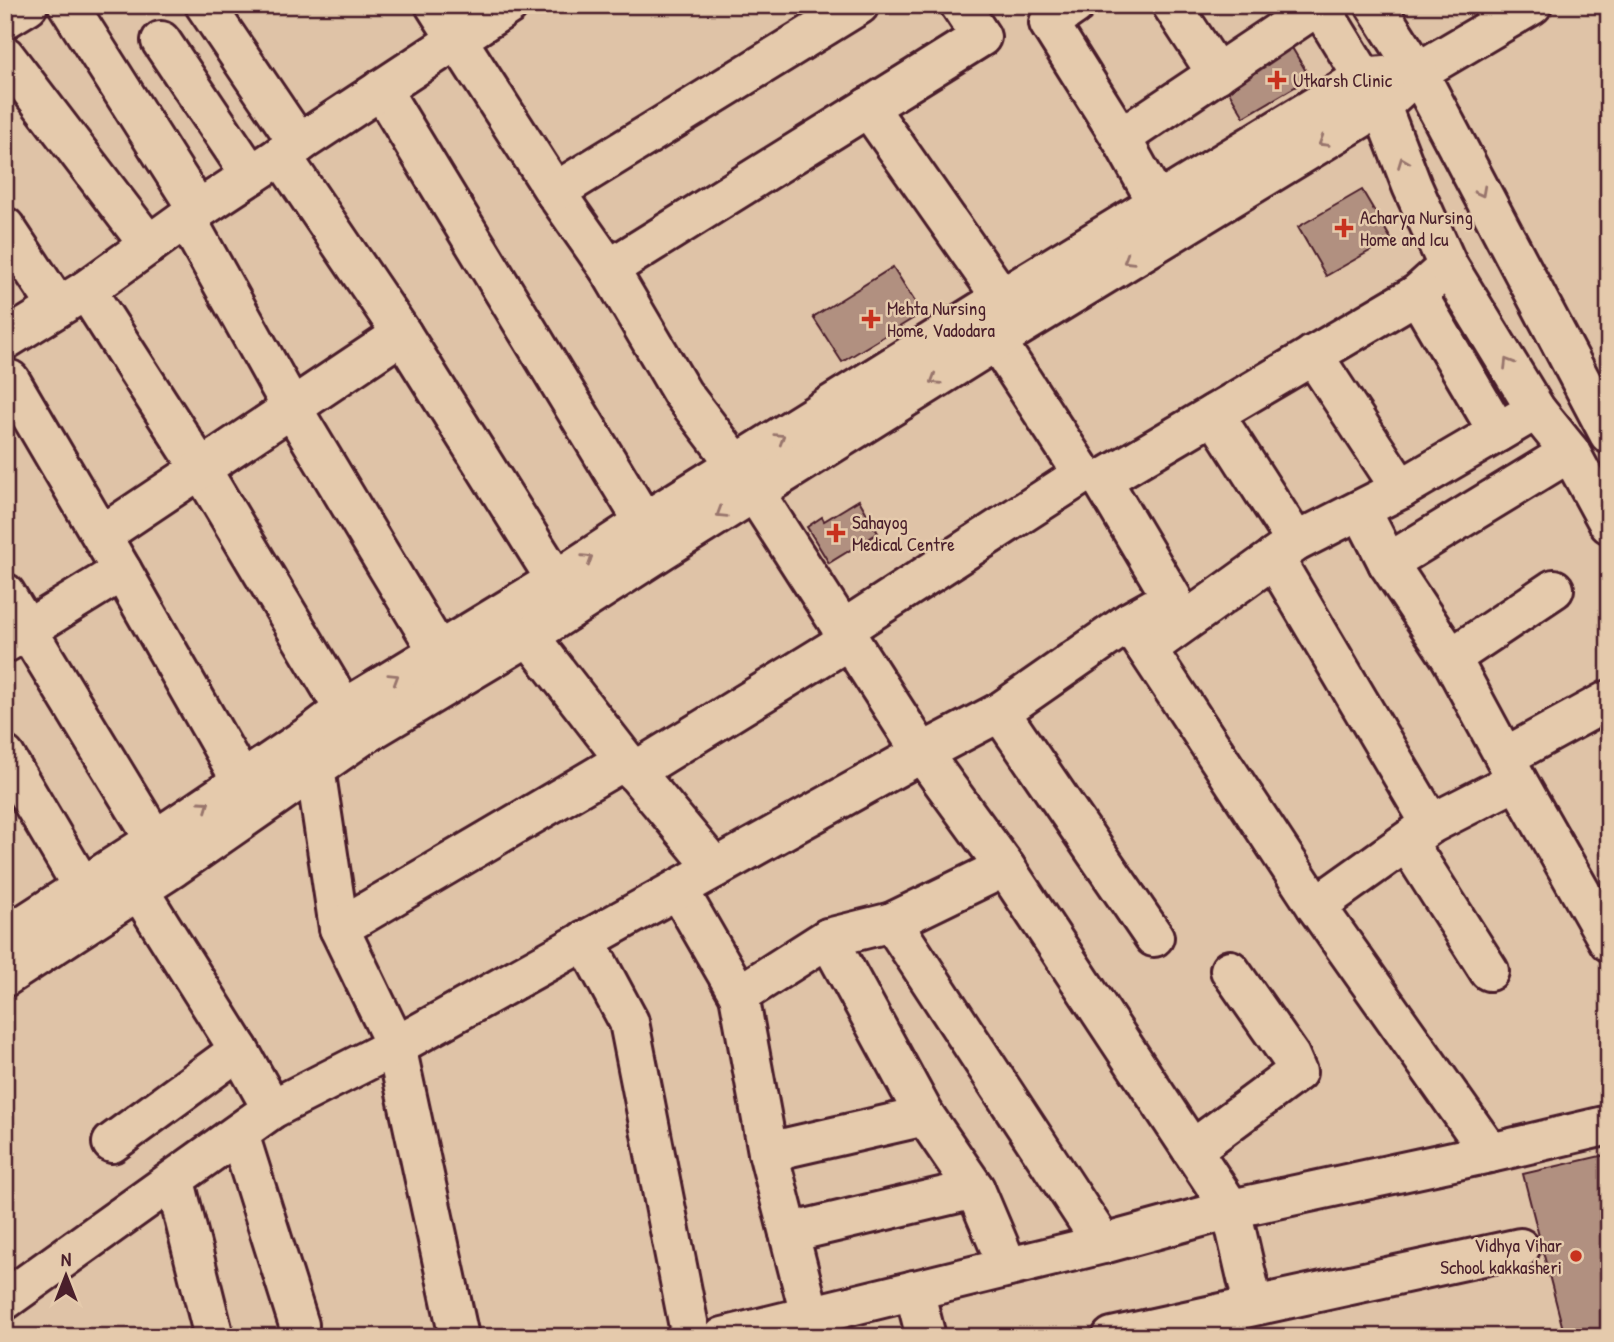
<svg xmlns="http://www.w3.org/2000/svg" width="1614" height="1342" font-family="'Patrick Hand',sans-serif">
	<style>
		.building { fill: #b19080; stroke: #4a1f2b; stroke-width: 2 }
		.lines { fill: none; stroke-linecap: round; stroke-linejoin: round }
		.minor-casing { stroke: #4a1f2b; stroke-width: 44 }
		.major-casing { stroke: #4a1f2b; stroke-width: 44 }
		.minor { stroke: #e5caac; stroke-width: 38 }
		.major { stroke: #e5caac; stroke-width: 38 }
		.oneway { stroke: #98746c }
		.poi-dot { fill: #c8321e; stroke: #e5caac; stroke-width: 2.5 }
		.labels { text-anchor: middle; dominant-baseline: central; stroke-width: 5; stroke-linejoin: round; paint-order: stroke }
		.poi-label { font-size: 19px; fill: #4a1f2b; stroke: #e5caac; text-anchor: start }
	</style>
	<rect width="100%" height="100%" fill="#dfc3a7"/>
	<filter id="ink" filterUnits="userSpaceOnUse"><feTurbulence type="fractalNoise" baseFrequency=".0143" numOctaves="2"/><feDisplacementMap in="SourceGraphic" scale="14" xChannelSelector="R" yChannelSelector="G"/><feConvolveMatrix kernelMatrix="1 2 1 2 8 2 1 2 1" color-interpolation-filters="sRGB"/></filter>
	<g filter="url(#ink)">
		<g class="building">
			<polygon points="1291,46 1310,78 1244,117 1225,85"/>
			<polygon points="1362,190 1391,239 1326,276 1298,227"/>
			<polygon points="893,267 922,313 842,362 813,317"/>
			<polygon points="859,500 878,533 829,563 807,527 822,517 824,521"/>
			<polygon points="1609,1154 1609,1337 1565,1337 1523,1174"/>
		</g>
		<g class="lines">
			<defs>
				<g id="minor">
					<polyline points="68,5 198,210"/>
					<polyline points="205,5 299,144"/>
					<polyline points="435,5 555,192 609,269 682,393 737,465 922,753 1005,867 1231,1209 1253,1304"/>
					<polyline points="1075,5 1049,23 1121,138 1158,204"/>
					<polyline points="1172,5 1217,74"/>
					<polyline points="5,19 28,5"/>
					<polyline points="161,41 251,175"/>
					<polyline points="5,56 149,245"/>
					<polyline points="381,89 644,522"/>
					<polyline points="868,107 1002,298"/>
					<polyline points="1121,138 1319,5"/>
					<polyline points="281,155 402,334 556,580"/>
					<polyline points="555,192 859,5"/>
					<polyline points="186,218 292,408 438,651"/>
					<polyline points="5,227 58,307"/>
					<polyline points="609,269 981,37 960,5"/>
					<polyline points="86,290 201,469 344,709"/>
					<polyline points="1417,294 1498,432"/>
					<polyline points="5,340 86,290 186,218 509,5"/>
					<polyline points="1313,355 1401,489"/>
					<polyline points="10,380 122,571 241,780"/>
					<polyline points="1214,414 1296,542"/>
					<polyline points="1361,510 1388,563 1451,658 1517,780 1609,942"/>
					<polyline points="102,535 402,334"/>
					<polyline points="1274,558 1431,824"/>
					<polyline points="1388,563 1570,452"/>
					<polyline points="5,593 155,840"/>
					<polyline points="514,617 625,760 715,868"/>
					<polyline points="1129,622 1316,906 1490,1153"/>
					<polyline points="844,629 1083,474 997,342 986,320"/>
					<polyline points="7,642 122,571"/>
					<polyline points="1147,649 1296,542 1401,489 1536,410"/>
					<polyline points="1451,658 1554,589"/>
					<polyline points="1000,712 1154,937"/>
					<polyline points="312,748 339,928 396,1046 459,1337"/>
					<polyline points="5,756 83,888"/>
					<polyline points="1505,757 1609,700"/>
					<polyline points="634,772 850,639"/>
					<polyline points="1407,842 1489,971"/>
					<polyline points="126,870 239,1050 272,1109"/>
					<polyline points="678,889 739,995 768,1152 810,1315"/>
					<polyline points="1316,906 1431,824 1517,780"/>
					<polyline points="892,922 1103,1244"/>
					<polyline points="339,928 625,760"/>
					<polyline points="5,937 155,840 310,735 344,709 556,580 644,522 1002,298 1362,78 1395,75"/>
					<polyline points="828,938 925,1116 975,1189 1008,1267"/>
					<polyline points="585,940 629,1022 691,1337"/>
					<polyline points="5,977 174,867 362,736 529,636 662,550 1020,326 1381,106 1418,72 1532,5"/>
					<polyline points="739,995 828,938 892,922 1005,867"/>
					<polyline points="239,1134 299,1325"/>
					<polyline points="112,1143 239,1050"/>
					<polyline points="1192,1150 1297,1072 1290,1056 1230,970"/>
					<polyline points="768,1152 925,1116"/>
					<polyline points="175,1181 214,1337"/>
					<polyline points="789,1233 975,1189"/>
					<polyline points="914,1290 926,1337"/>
					<polyline points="5,1300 272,1109 396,1046 922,753 1000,712 1129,622 1172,598 1102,480 1417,294 1448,266"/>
					<polyline points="723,1337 1103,1244 1231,1209 1490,1153 1609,1125"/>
					<polyline points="1112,1337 1520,1248"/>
				</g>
				<g id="major">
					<polyline points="1319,5 1381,106 1412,186 1448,266 1536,410 1570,452 1609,524"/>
					<polyline points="1375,5 1418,72 1609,434"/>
				</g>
			</defs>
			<use href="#minor" class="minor-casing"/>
			<use href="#major" class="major-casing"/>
			<use href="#minor" class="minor"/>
			<use href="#major" class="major"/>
		</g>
		<defs><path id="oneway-chevron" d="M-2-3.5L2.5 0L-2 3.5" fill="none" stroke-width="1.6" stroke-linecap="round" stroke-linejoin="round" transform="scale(1.75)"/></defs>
		<g class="oneway">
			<use href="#oneway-chevron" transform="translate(1323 142) rotate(149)"/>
			<use href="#oneway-chevron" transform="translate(1403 162) rotate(-111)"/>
			<use href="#oneway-chevron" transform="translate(1481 192) rotate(62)"/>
			<use href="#oneway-chevron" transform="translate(1128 260) rotate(149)"/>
			<use href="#oneway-chevron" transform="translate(1508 363) rotate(-121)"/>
			<use href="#oneway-chevron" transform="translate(935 380) rotate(148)"/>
			<use href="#oneway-chevron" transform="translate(780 438) rotate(-32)"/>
			<use href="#oneway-chevron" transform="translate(721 513) rotate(148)"/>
			<use href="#oneway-chevron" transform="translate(588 559) rotate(-33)"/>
			<use href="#oneway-chevron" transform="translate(394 678) rotate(-32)"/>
			<use href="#oneway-chevron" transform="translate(205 805) rotate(-35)"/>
		</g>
	</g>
	<g class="poi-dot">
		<path d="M1273.5 69.5h7v7h7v7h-7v7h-7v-7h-7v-7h7z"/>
		<path d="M1340.5 217.5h7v7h7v7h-7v7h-7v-7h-7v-7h7z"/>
		<path d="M867.5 308.5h7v7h7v7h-7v7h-7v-7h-7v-7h7z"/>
		<path d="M832.5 522.5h7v7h7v7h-7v7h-7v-7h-7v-7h7z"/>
		<circle cx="1576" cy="1256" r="7"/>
	</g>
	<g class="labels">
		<g class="poi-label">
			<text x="1293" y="80">Utkarsh Clinic</text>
			<text x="1360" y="217">Acharya Nursing<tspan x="1360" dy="22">Home and Icu</tspan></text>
			<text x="887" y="308">Mehta Nursing<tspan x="887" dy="22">Home, Vadodara</tspan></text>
			<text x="852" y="522">Sahayog<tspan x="852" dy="22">Medical Centre</tspan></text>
			<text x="1562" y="1245" text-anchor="end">Vidhya Vihar<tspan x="1562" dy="22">School kakkasheri</tspan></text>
		</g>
	</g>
	<rect width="1614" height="1342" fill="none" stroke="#e5caac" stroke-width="28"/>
	<rect x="14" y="14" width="1586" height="1314" fill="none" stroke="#4a1f2b" stroke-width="2.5" filter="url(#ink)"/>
	<g transform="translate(66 1276)" stroke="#e5caac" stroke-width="5" paint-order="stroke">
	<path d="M0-5L12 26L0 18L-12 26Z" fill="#4a1f2b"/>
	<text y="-10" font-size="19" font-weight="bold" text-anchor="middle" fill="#4a1f2b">N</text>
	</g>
</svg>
